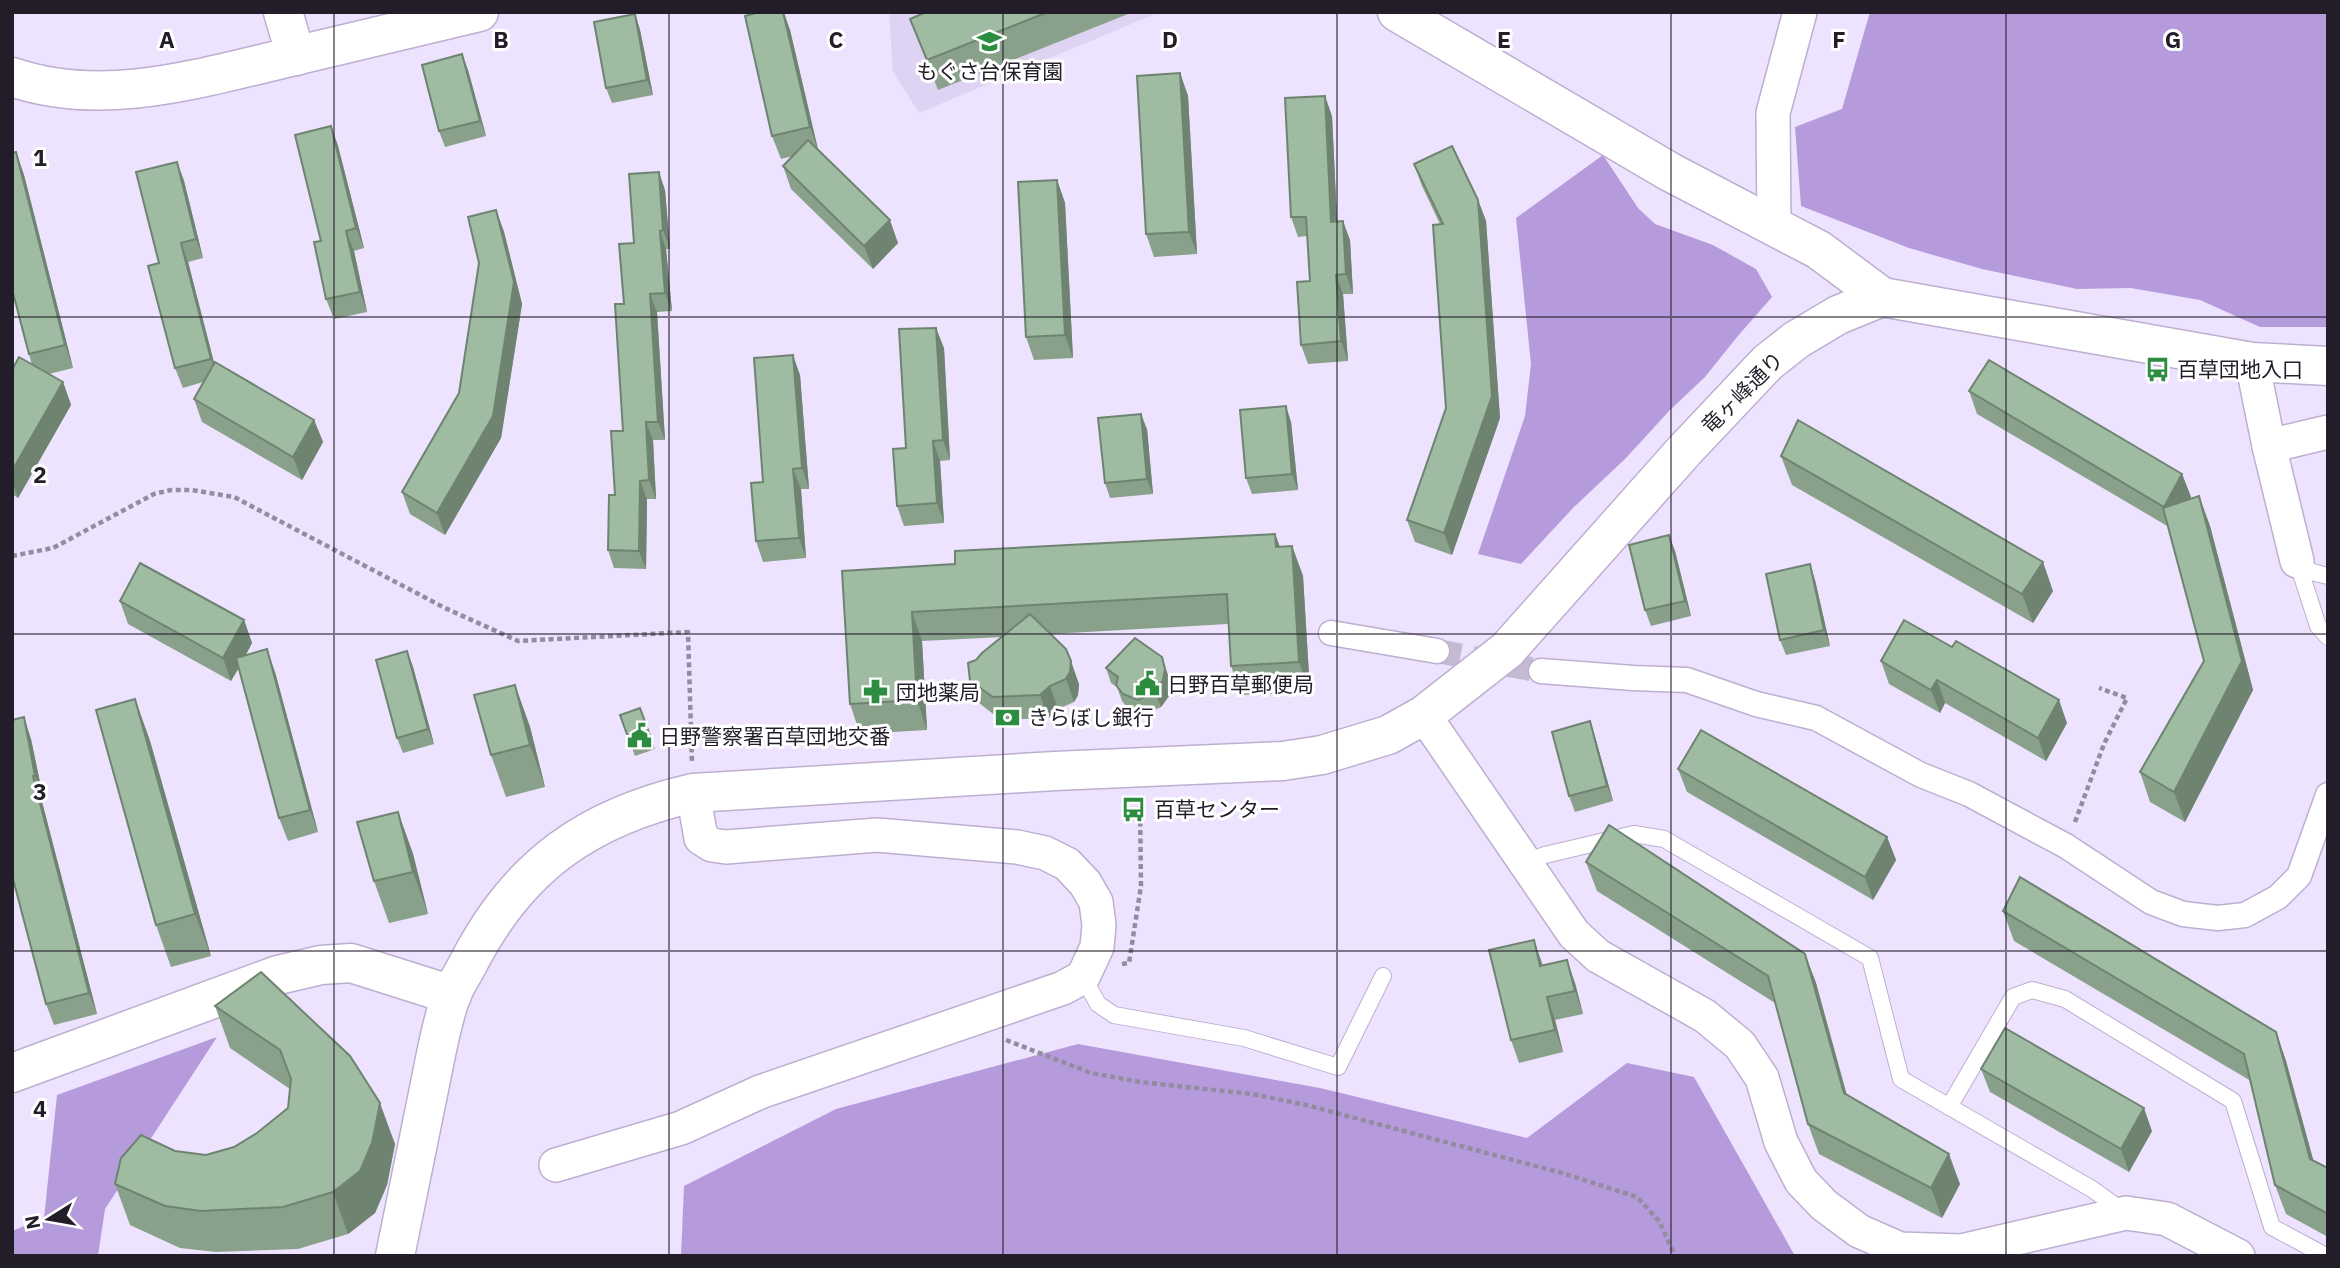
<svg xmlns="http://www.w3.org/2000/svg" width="2340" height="1268" font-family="'IBM Plex Sans','Noto Sans JP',sans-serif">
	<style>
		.built { fill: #dfd3f3 }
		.forest { fill: #b59bdb }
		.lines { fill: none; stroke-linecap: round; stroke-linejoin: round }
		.pedestrian-tunnel { stroke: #c4bbd3; stroke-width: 24; stroke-dasharray: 24 12; stroke-linecap: butt }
		.service-casing { stroke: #bcafd0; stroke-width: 18 }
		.pedestrian-casing { stroke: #bcafd0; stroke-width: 27 }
		.minor-casing { stroke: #bcafd0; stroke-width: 36 }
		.tertiary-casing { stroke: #bcafd0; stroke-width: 41 }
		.path { stroke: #938b9f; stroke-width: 4.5; stroke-dasharray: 5 3.5; stroke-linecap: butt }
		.service { stroke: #fff; stroke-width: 16 }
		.pedestrian { stroke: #fff; stroke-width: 24 }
		.minor { stroke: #fff; stroke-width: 33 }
		.tertiary { stroke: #fff; stroke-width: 38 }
		.wall { fill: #89a18a }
		.shaded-wall { fill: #6f8371 }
		.building { fill: #9fbba1; stroke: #6f8371; stroke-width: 2 }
		.grid { fill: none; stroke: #221d29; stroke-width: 2; stroke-opacity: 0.55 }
		.labels { text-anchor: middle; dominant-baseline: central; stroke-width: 6; stroke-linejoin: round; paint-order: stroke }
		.poi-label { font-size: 21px; fill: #221d29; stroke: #fff; text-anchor: start }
		.street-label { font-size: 21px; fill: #221d29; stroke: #fff }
		.grid-label { font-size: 23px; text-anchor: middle; font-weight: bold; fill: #221d29; stroke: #fff; stroke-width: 6; stroke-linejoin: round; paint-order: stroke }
	</style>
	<rect width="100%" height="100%" fill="#ede3fe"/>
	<polygon class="built" points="889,12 1160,12 919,113 893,72"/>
	<g class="forest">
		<polygon points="1870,12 2328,12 2328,327 2260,327 2200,300 2131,288 2077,289 1982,269 1909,248 1801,206 1795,127 1842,109"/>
		<polygon points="1603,155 1638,208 1655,224 1713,245 1756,269 1772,297 1737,337 1705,377 1669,411 1626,458 1573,508 1521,564 1478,554 1525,416 1531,364 1516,218"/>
		<polygon points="217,1037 105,1209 98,1256 12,1256 12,1231 44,1218 57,1095"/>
		<polygon points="1078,1044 1320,1088 1527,1138 1627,1063 1694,1077 1795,1256 681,1256 684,1186 836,1109"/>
	</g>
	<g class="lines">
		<polyline class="pedestrian-tunnel" points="1437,651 1541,671"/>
		<defs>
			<g id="service">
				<polyline points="2297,561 2318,626 2328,637"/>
				<polyline points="2297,561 2312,572 2328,576"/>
				<polyline points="1525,862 1545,855 1634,834 1664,839 1870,958 1901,1079 2092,1189 2124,1212"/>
				<polyline points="1083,977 1098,1004 1114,1015 1244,1038 1338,1067 1383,976"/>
				<polyline points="1949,1107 2013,997 2032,990 2065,999 2233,1101 2272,1227 2326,1256"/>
			</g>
			<g id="pedestrian">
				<polyline points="1331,633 1437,651"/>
				<polyline points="1541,671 1633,678 1687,680 1756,704 1816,718 1921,775 1969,794 2066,846 2151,902 2183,914 2218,918 2245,915 2278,897 2299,876 2328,795"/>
			</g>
			<g id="minor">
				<polyline points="1774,227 1773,113 1800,12"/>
				<polyline points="2252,362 2269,446 2297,561"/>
				<polyline points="2269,446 2328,432"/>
				<polyline points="1424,715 1574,934 1598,956 1705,1016 1740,1045 1762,1078 1781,1142 1801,1181 1824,1205 1859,1231 1900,1249 1961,1251 2126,1213 2167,1219 2238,1256"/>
				<polyline points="556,1165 681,1128 760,1092 1063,988 1083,977 1097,947 1099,925 1096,902 1085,883 1067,864 1045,853 1017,847 877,835 726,847 712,845 701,838 693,793"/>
			</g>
			<g id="tertiary">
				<polyline points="283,12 296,56"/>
				<polyline points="1397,12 1670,172 1819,250 1882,297"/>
				<path d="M12,77C102,108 197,79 286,58C350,43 414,28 479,12"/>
				<polyline points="12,1073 278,975 321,965 351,963 452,995"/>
				<path d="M395,1256C407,1199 418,1141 430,1084C436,1055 441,1024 451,996C456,983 465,971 471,958C521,864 589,817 693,793L1055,771L1283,761L1322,755L1388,735L1424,715L1507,650L1684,451L1767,363L1796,340L1838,315L1882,297L2252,362L2328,366"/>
			</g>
		</defs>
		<use href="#service" class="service-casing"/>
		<use href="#pedestrian" class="pedestrian-casing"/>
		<use href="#minor" class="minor-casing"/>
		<use href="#tertiary" class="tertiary-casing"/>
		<g class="path">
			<polyline points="12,556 53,548 154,494 171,490 192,490 234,497 445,608 518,641 688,632 692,763"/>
			<polyline points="2075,822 2104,744 2127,698 2099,688"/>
			<polyline points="1122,964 1129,963 1141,886 1140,804"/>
			<polyline points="1006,1040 1091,1073 1140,1082 1252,1094 1306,1105 1562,1173 1637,1197 1659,1221 1675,1256"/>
		</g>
		<use href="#service" class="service"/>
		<use href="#pedestrian" class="pedestrian"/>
		<use href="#minor" class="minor"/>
		<use href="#tertiary" class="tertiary"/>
	</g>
	<g class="wall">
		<polygon points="759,12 784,12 790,30 818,149 898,243 873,269 791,189 783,166 793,156 781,159 772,136"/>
		<polygon points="926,12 1133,12 938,90 910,19"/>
		<polygon points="635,14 640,30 653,95 612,103 606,88"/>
		<polygon points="468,70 486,136 445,147 439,131"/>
		<polygon points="1180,73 1188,96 1197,254 1154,257 1146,234"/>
		<polygon points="1332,116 1337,221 1350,240 1353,294 1343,294 1348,361 1308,364 1301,345 1310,281 1307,236 1298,237 1291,217"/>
		<polygon points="331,126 338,146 364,248 354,251 367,312 334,319 326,299 321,241"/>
		<polygon points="16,152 24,175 73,368 49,374 63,382 71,405 18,498 12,494 12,370 32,365 29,354"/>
		<polygon points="177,162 184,181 203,258 188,262 214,363 314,420 323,442 302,480 202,422 194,399 203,382 183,388 175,368 159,263"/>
		<polygon points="1414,164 1478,200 1486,221 1500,418 1452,555 1415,542 1407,520 1446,408 1440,224 1422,186"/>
		<polygon points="1057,180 1065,203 1073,358 1034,360 1026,337"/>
		<polygon points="665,190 670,249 666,249 672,311 657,312 665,440 653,440 656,499 647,499 646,569 614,568 608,550 623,431 624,304 634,243"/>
		<polygon points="496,210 504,232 522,304 501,438 445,535 410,514 402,492 459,393"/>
		<polygon points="944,348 950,460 940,461 944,523 904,526 897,506 906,448"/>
		<polygon points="800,375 809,489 801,489 806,558 763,562 756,541 763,482"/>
		<polygon points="1969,391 2182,474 2191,497 2189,499 2199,496 2210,526 2253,690 2185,822 2150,802 2140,772 2204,661 2169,527 1977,414"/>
		<polygon points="1291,422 1298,490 1252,494 1246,478"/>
		<polygon points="1147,429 1153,494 1110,498 1105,483"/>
		<polygon points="1781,456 2053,591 2033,623 1792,485"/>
		<polygon points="1275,534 1280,547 1292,546 1303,576 1310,692 1241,695 1231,666 1228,624 1051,634 1079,684 1078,695 1074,702 1058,709 1048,718 1001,720 979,703 970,681 976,660 1002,637 922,641 927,730 860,734 850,704 842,571 955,564"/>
		<polygon points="1675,551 1691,616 1651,626 1645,610"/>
		<polygon points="1815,580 1830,646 1786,655 1780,640"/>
		<polygon points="120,601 244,620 252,643 246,655 275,672 318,832 288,841 279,818 239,668 231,681 128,624"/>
		<polygon points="407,651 413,667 434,744 403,753 397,738"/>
		<polygon points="1881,661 2067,723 2046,761 1945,703 1940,713 1889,684"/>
		<polygon points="1106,668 1171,684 1169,696 1161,707 1144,715 1128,709 1122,701 1117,687 1111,683"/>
		<polygon points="515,685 530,727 545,787 506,797 491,755"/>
		<polygon points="135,699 150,741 211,956 171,967 156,925"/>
		<polygon points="640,708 655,749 635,756 620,715"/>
		<polygon points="1595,737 1613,801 1575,812 1569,796"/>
		<polygon points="31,739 43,797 41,798 97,1014 54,1025 46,1004"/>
		<polygon points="1678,769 1887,837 1896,860 1873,900 1687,792"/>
		<polygon points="398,812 413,854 428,914 389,923 374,881"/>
		<polygon points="1586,862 1805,954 1816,983 1847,1095 1960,1184 1942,1218 1819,1154 1808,1124 1775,1003 1597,891"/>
		<polygon points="2003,911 2276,1032 2286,1061 2313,1160 2328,1168 2328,1237 2286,1214 2275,1185 2251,1081 2014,941"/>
		<polygon points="1543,966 1575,983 1583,1014 1555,1020 1563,1052 1519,1063 1511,1040"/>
		<polygon points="261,972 395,1144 387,1185 375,1213 348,1234 298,1249 216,1252 180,1248 130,1225 115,1184 175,1151 206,1155 234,1147 257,1133 288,1108 290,1089 230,1048 215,1006"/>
		<polygon points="1981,1069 2152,1131 2129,1172 1990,1092"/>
	</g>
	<g class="shaded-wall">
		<polygon points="783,12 790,30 818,150 810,127"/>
		<polygon points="635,14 640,30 653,95 647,80"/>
		<polygon points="462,54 468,70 486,136 480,121"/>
		<polygon points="1180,73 1188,96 1197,254 1189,232"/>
		<polygon points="1325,96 1332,116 1338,241 1331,222"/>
		<polygon points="331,126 338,146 364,248 356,228"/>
		<polygon points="16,152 24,175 73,368 65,345"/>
		<polygon points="177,162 184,181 203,258 196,239"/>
		<polygon points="659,172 665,190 670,249 663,230"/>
		<polygon points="1057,180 1065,203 1073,358 1065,335"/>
		<polygon points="1478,200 1486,221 1500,418 1452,555 1444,533"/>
		<polygon points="496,210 504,232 522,304 501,438 445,535 437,513"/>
		<polygon points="890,220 898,243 873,269 864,246"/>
		<polygon points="1343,221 1350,240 1353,294 1346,274"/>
		<polygon points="346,231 354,251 367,312 360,292"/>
		<polygon points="660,231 666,249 672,311 665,293"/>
		<polygon points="181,243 188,262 218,378 211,359"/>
		<polygon points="1336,275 1343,294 1348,361 1341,341"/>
		<polygon points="650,294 657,312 665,440 658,422"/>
		<polygon points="936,328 944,348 950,460 943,440"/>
		<polygon points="793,355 800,375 809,489 802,468"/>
		<polygon points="63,382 71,405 18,498 12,481 12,471"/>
		<polygon points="1286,406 1291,422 1298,490 1292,474"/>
		<polygon points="1141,414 1147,429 1153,494 1147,479"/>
		<polygon points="314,420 323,442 302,480 293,457"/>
		<polygon points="646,422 653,440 656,499 649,480"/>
		<polygon points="933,441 940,461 944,523 937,503"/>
		<polygon points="793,469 801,489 806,558 799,538"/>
		<polygon points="2182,474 2191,497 2173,529 2164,507"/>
		<polygon points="640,481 647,499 646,569 639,551"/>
		<polygon points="2199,496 2210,526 2253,690 2185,822 2174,792 2242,661"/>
		<polygon points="1275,534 1286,563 1276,547"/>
		<polygon points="1669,535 1675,551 1691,616 1685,601"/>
		<polygon points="1292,546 1303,576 1310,692 1299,662"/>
		<polygon points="2043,562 2053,591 2033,623 2022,594"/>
		<polygon points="1810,564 1815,580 1830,646 1824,630"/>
		<polygon points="912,612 922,641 927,730 917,700"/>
		<polygon points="244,620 252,643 231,681 223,658"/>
		<polygon points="267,649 275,672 318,832 310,810"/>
		<polygon points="407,651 413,667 434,744 428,729"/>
		<polygon points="1162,657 1171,684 1169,696 1161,707 1155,692"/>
		<polygon points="1071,661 1079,684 1078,695 1074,702 1066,679"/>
		<polygon points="1937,680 1945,703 1940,713 1931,690"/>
		<polygon points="515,685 530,727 545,787 530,745"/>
		<polygon points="1050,686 1058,709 1048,718 1040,695"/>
		<polygon points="135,699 150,741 211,956 195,914"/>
		<polygon points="2059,700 2067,723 2046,761 2038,738"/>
		<polygon points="24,717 31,739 43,797 35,776"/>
		<polygon points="1590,721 1595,737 1613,801 1607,786"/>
		<polygon points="33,776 41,798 97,1014 89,993"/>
		<polygon points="398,812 413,854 428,914 413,872"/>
		<polygon points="1887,837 1896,860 1873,900 1865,877"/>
		<polygon points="1534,940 1542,963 1548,989 1540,966"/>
		<polygon points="1805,954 1816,983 1854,1123 1844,1093"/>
		<polygon points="1567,960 1575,983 1583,1014 1575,991"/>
		<polygon points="1547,997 1555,1020 1563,1052 1555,1030"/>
		<polygon points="2276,1032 2286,1061 2321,1188 2310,1159"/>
		<polygon points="380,1103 395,1144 387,1185 375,1213 348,1234 333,1192"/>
		<polygon points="2144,1108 2152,1131 2129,1172 2121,1149"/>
		<polygon points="1949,1154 1960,1184 1942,1218 1931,1188"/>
	</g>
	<g class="building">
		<polygon points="759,12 783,12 810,127 772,136 745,16"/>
		<polygon points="926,12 1048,12 927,60 910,19"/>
		<polygon points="635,14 647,80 606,88 594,22"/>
		<polygon points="462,54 480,121 439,131 422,65"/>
		<polygon points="1180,73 1189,232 1146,234 1137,76"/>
		<polygon points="1325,96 1331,222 1343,221 1346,274 1336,275 1341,341 1301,345 1297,282 1310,281 1306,217 1291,217 1285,98"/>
		<polygon points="331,126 356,228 346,231 360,292 326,299 314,242 321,241 295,135"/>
		<polygon points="808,140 890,220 864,246 783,166"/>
		<polygon points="1452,146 1478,200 1492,396 1444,533 1407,520 1446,408 1433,225 1443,224 1414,164"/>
		<polygon points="16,152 65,345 29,354 12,289 12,153"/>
		<polygon points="177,162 196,239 181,243 211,359 175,368 148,266 159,263 136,172"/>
		<polygon points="659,172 663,230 660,231 665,293 650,294 658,422 646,422 649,480 640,481 639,551 608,550 609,495 615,495 611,431 623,431 615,304 624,304 619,244 634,243 629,174"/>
		<polygon points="1057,180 1065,335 1026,337 1018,182"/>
		<polygon points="496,210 514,282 493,416 437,513 402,492 459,393 479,263 468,217"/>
		<polygon points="936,328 943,440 933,441 937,503 897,506 893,449 906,448 899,329"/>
		<polygon points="793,355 802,468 793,469 799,538 756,541 751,483 763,482 754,358"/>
		<polygon points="19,357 63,382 12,471 12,370"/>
		<polygon points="1989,360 2182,474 2164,507 1969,391"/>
		<polygon points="215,362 314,420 293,457 194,399"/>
		<polygon points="1286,406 1292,474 1246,478 1240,410"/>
		<polygon points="1141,414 1147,479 1105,483 1098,418"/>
		<polygon points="1798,420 2043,562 2022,594 1781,456"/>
		<polygon points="2199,496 2242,661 2174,792 2140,772 2204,661 2163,508"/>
		<polygon points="1275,534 1276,547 1292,546 1299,662 1231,666 1227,594 912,612 917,700 850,704 842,571 955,564 955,551"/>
		<polygon points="1669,535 1685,601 1645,610 1629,545"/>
		<polygon points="140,563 244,620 223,658 120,601"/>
		<polygon points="1810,564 1824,630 1780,640 1766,574"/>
		<polygon points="1030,614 1066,649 1071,661 1070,672 1066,679 1050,686 1040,695 993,697 970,681 968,663 976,660 982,653"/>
		<polygon points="1904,620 1952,647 1956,641 2059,700 2038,738 1937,680 1931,690 1881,661"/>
		<polygon points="1135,638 1162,657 1165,669 1163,680 1155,692 1138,700 1123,694 1116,685 1118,677 1106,668"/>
		<polygon points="267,649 310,810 279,818 236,658"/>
		<polygon points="407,651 428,729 397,738 376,660"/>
		<polygon points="515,685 530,745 491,755 474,695"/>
		<polygon points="135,699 195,914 156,925 96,710"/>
		<polygon points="640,708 652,741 632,748 620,715"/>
		<polygon points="24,717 35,776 33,776 89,993 46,1004 12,875 12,720"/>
		<polygon points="1590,721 1607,786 1569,796 1552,732"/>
		<polygon points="1701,730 1887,837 1865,877 1678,769"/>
		<polygon points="398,812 413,872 374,881 357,822"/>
		<polygon points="1609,825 1805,954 1844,1093 1949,1154 1931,1188 1808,1124 1768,976 1586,862"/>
		<polygon points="2020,877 2276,1032 2310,1159 2328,1168 2328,1214 2275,1185 2244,1054 2003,911"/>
		<polygon points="1534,940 1540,966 1567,960 1575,991 1547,997 1555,1030 1511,1040 1489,950"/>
		<polygon points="261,972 350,1056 380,1103 372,1143 360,1171 333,1192 283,1207 201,1211 165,1206 115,1184 121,1158 141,1135 175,1151 206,1155 234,1147 257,1133 288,1108 291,1079 280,1050 215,1006"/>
		<polygon points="2005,1028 2144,1108 2121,1149 1981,1069"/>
	</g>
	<path class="grid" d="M334,12V1256M669,12V1256M1003,12V1256M1337,12V1256M1671,12V1256M2006,12V1256M12,317H2328M12,634H2328M12,951H2328"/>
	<defs>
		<symbol id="school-bare" viewBox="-9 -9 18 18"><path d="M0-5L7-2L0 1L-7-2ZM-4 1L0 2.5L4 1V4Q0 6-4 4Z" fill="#2c8d40" stroke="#fff" stroke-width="2.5" paint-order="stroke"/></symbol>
		<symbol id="bus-bare" viewBox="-9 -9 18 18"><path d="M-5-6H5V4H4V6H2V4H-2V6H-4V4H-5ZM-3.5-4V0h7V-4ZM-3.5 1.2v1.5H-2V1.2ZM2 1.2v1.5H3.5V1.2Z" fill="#2c8d40" stroke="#fff" stroke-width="2.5" paint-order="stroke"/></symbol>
		<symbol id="civic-bare" viewBox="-9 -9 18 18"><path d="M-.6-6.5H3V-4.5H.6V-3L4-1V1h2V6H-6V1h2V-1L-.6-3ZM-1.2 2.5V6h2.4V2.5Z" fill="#2c8d40" stroke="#fff" stroke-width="2.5" paint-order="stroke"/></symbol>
		<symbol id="pharmacy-bare" viewBox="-9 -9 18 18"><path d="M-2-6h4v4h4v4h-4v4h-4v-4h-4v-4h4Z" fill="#2c8d40" stroke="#fff" stroke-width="2.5" paint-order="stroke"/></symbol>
		<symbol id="bank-bare" viewBox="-9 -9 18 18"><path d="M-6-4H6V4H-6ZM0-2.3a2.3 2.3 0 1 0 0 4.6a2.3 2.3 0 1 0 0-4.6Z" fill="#2c8d40" stroke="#fff" stroke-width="2.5" paint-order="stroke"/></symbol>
	</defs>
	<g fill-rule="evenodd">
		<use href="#school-bare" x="972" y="24" width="35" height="35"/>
		<use href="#bus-bare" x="2140" y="352" width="35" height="35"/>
		<use href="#civic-bare" x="1130" y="666" width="35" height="35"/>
		<use href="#pharmacy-bare" x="858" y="674" width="35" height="35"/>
		<use href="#bank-bare" x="990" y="700" width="35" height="35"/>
		<use href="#civic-bare" x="622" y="718" width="35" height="35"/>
		<use href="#bus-bare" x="1116" y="792" width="35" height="35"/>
	</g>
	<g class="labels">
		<g class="poi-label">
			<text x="990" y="71" text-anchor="middle">もぐさ台保育園</text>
			<text x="2177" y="369">百草団地入口</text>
			<text x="1167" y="684">日野百草郵便局</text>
			<text x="896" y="692">団地薬局</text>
			<text x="1028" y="717">きらぼし銀行</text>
			<text x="659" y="736">日野警察署百草団地交番</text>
			<text x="1154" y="809">百草センター</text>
		</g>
		<g class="street-label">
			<text transform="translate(1742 392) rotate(-45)">竜ヶ峰通り</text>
		</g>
	</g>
	<g class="grid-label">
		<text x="167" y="48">A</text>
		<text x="501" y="48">B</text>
		<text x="836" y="48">C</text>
		<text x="1170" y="48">D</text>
		<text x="1504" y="48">E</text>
		<text x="1839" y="48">F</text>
		<text x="2173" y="48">G</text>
		<text x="40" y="166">1</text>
		<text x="40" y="483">2</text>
		<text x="40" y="800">3</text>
		<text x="40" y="1117">4</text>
	</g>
	<rect width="2340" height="1268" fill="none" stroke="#221d29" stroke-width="28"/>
	<g transform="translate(49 1219) rotate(259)" stroke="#ffffff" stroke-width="5" paint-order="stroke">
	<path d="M0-5L12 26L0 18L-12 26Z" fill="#221d29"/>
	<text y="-10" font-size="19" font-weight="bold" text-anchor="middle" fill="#221d29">N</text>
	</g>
</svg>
